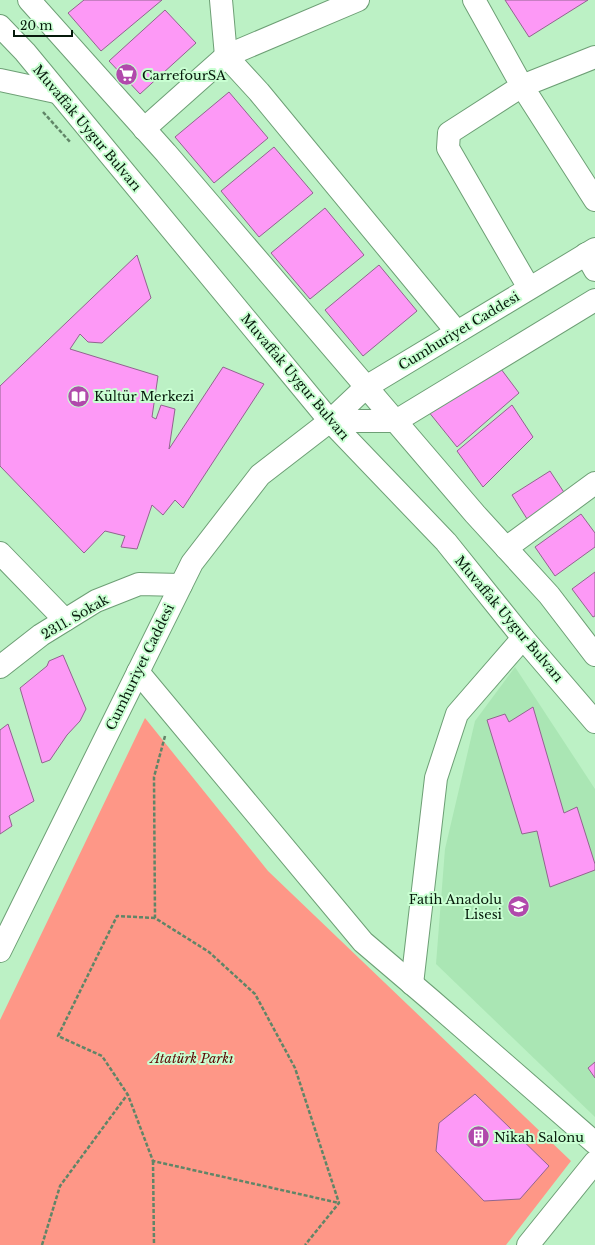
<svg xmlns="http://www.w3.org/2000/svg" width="595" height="1245" font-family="'Libre Baskerville',serif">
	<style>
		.built { fill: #aae6b4 }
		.green { fill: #fe9787 }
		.building { fill: #fd99f6; stroke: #91658e }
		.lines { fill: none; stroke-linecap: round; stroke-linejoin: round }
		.minor-casing { stroke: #6d9f75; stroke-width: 24 }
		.major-casing { stroke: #6d9f75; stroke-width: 24 }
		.path { stroke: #608567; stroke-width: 2.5; stroke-dasharray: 4 2; stroke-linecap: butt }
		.minor { stroke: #fff; stroke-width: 22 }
		.major { stroke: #fff; stroke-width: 22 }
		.labels { text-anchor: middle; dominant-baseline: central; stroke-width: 4; stroke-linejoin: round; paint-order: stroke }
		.poi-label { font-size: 13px; fill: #061a0b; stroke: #c9ffd2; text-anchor: start }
		.street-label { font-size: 13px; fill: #061a0b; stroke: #c9ffd2 }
		.park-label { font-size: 13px; font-style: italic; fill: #5d0704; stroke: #c9ffd2 }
	</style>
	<rect width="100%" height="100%" fill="#bcf1c5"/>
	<polygon class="built" points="515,667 595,789 595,1117 436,964 445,849 475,721"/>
	<polygon class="green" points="145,718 268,871 571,1161 506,1245 0,1245 0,1020"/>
	<g class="building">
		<polygon points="84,0 162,0 101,51 68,13"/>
		<polygon points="505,0 588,0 529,37"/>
		<polygon points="165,10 196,43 140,94 109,61"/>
		<polygon points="229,92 268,138 214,183 175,137"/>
		<polygon points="274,147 313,193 259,237 221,191"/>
		<polygon points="325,208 364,255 310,299 271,253"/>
		<polygon points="137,255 151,298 102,343 88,342 80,334 70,349 158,376 152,417 156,419 161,405 175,409 169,449 223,367 264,384 183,508 175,500 163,515 152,505 137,549 121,547 125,536 105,531 84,553 0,466 0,386"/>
		<polygon points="379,265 417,311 363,356 325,310"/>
		<polygon points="498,365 519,393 457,447 428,411"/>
		<polygon points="512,405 533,437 483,487 457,451"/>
		<polygon points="550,471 567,497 529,522 512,495"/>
		<polygon points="581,514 595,533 595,547 555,576 535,547"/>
		<polygon points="595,572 595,616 593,617 572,589"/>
		<polygon points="63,655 86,709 80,721 67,735 50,760 42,763 20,688 47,666 49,661"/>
		<polygon points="533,707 564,813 577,807 595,864 595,870 550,887 537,831 522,834 487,720 505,714 509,722"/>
		<polygon points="8,724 34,801 9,816 12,826 0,834 0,730"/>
		<polygon points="595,1062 595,1078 588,1068"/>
		<polygon points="475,1094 549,1166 520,1199 484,1201 436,1151 439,1123"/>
	</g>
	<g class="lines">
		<defs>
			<g id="minor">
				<polyline points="221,0 226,56 259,92 457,332"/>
				<polyline points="474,0 522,86 449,133 448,148 529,288"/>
				<polyline points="595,57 522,86 595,200"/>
				<polyline points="0,80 56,92"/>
				<polyline points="144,129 226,56 358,0"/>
				<polyline points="586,254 595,270"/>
				<polyline points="330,421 396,421 595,300"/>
				<polyline points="506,548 595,483"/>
				<polyline points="0,553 65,620"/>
				<polyline points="0,667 41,635 96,601 139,584 181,585"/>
				<polyline points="138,672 363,942 431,1000 595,1143"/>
				<polyline points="0,951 192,563 260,475 330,421 366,387 595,249"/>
				<polyline points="412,984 436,778 457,714 523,638"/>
				<polyline points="528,1245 595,1162"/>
			</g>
			<g id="major">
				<polyline points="29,0 166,153 475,514 549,595 595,655"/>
				<polyline points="0,26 25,52 330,421 446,542 523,638 595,722"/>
			</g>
		</defs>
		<use href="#minor" class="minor-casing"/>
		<use href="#major" class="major-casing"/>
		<g class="path">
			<polyline points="43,112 71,143"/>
			<polyline points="165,736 154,777 155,918 209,952 255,994 295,1068 339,1203 305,1245"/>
			<polyline points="155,918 117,916 58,1036 102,1056 128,1095 153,1161 339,1203"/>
			<polyline points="153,1161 154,1245"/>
			<polyline points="42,1245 60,1186 127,1095"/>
		</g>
		<use href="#minor" class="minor"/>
		<use href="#major" class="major"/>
	</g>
	<defs>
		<symbol id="supermarket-disc" viewBox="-11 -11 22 22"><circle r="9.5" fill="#b149ac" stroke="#c9ffd2"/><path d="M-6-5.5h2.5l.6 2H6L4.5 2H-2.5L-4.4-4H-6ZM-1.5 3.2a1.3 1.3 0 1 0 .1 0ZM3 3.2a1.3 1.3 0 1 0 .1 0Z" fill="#fff"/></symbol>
		<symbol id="library-disc" viewBox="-11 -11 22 22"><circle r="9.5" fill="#b149ac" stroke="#c9ffd2"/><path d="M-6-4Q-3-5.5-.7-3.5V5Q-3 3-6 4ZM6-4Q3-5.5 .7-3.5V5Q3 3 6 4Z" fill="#fff"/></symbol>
		<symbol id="school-disc" viewBox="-11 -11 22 22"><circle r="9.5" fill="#b149ac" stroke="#c9ffd2"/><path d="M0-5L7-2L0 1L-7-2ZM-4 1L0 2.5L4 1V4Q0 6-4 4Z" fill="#fff"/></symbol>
		<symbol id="building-disc" viewBox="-11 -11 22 22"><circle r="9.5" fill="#b149ac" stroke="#c9ffd2"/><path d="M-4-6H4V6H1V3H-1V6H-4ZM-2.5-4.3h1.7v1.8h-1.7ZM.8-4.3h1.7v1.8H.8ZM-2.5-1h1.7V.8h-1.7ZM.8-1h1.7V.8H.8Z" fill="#fff"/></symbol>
	</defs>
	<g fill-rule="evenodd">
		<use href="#supermarket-disc" x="114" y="62" width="25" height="25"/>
		<use href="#library-disc" x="66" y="384" width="25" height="25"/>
		<use href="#school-disc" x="506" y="894" width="25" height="25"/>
		<use href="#building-disc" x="466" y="1124" width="25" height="25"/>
	</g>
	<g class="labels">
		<g class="poi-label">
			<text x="142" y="75">CarrefourSA</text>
			<text x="94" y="396">Kültür Merkezi</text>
			<text x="502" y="899" text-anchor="end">Fatih Anadolu<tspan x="502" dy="15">Lisesi</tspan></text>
			<text x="494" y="1137">Nikah Salonu</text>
		</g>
		<g class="street-label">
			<text transform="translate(87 128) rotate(50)">Muvaffak Uygur Bulvarı</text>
			<text transform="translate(459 331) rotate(-31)">Cumhuriyet Caddesi</text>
			<text transform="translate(295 377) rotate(50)">Muvaffak Uygur Bulvarı</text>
			<text transform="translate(75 617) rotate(-30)">2311. Sokak</text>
			<text transform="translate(509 619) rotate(50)">Muvaffak Uygur Bulvarı</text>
			<text transform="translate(140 667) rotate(-64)">Cumhuriyet Caddesi</text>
		</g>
		<g class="park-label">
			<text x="192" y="1058">Atatürk Parkı</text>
		</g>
	</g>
	<path d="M14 30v6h58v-6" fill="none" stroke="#061a0b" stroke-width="2"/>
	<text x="20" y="30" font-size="12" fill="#061a0b" stroke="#c9ffd2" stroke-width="3" paint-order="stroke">20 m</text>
</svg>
